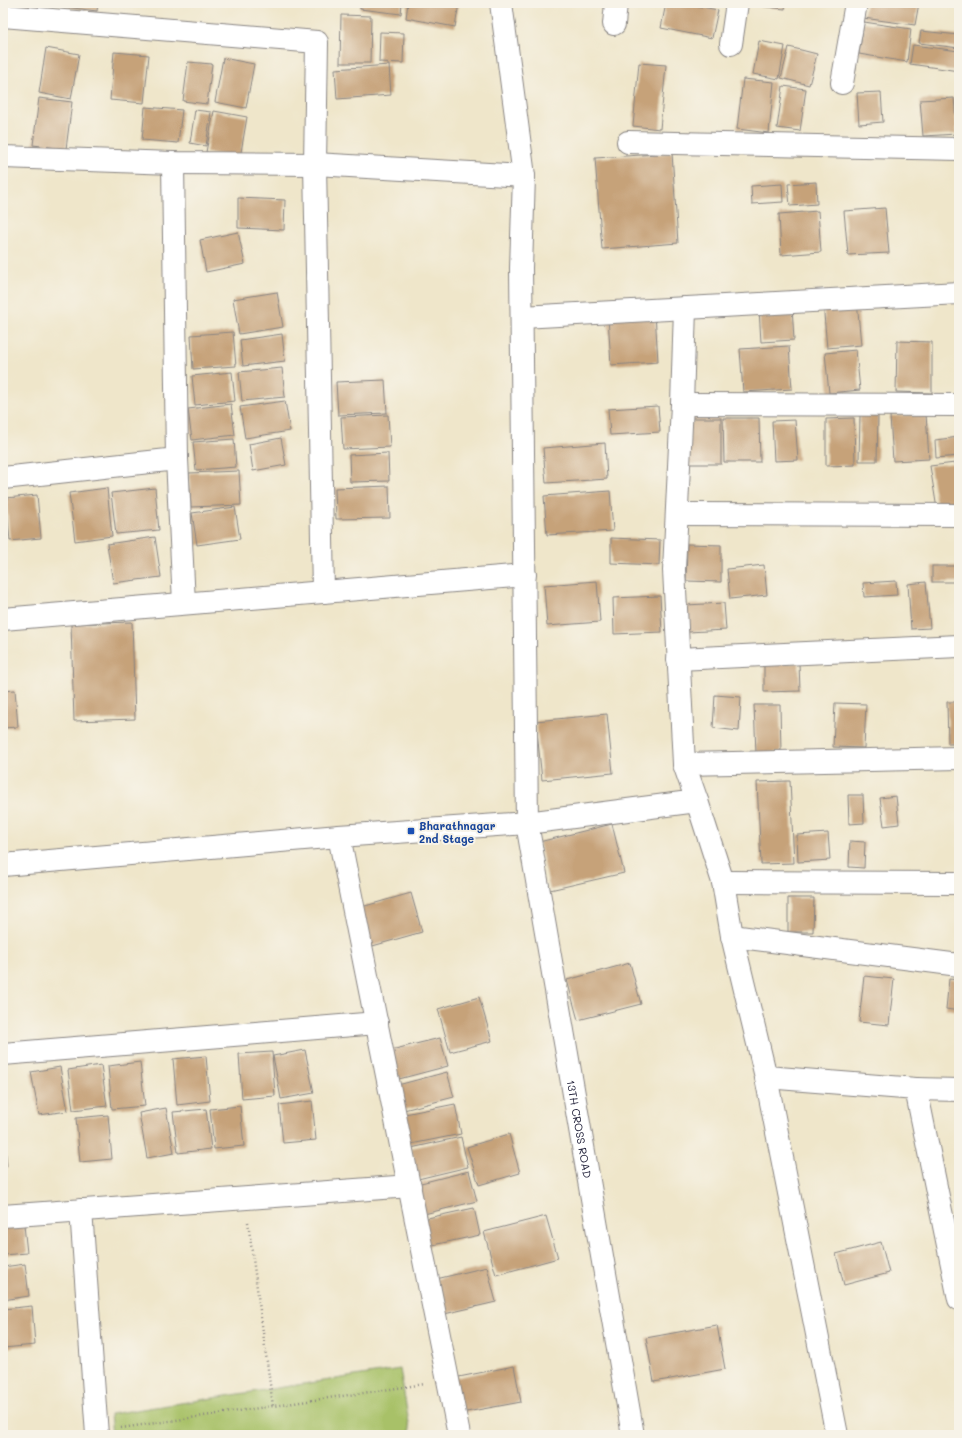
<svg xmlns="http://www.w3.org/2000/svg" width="962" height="1438" font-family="Mali,sans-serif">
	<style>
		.green { fill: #a8c167; stroke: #657251 }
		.building { fill: #c6a279 }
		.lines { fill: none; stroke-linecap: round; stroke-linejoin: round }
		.minor-casing { stroke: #888482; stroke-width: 24 }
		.tertiary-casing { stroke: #888482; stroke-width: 24 }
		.path { stroke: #888482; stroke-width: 2.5; stroke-dasharray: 1 3; stroke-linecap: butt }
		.minor { stroke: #fff; stroke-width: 22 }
		.tertiary { stroke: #fff; stroke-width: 22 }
		.transit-dot { fill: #1a4fb4; stroke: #f7f3e8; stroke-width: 1.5 }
		.labels { text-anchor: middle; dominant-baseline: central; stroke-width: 4; stroke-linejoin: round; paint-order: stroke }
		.transit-label { font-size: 11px; font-weight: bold; fill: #164399; stroke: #f7f3e8; text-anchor: start }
		.street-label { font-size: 11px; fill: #22223b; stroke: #f7f3e8 }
	</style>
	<rect width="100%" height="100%" fill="#f7f3e8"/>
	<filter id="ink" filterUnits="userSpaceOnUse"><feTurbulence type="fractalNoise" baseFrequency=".025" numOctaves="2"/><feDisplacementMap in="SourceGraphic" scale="8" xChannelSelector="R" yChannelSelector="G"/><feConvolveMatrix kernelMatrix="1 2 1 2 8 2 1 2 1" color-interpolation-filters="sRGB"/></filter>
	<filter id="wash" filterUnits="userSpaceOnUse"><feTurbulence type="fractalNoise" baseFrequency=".012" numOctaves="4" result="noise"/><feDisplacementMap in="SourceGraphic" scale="16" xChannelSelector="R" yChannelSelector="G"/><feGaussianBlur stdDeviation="0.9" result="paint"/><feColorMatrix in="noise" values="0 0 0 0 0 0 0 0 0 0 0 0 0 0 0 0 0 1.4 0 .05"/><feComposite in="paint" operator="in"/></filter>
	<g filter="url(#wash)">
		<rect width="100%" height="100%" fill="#efe6ca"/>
		<polygon class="green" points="400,1369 411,1435 112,1435 110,1414"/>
		<g id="blocks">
			<g class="building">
				<polygon points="65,3 98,3 97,11 65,7"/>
				<polygon points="360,3 402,3 401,14 360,9"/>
				<polygon points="408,3 459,3 455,27 406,18"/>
				<polygon points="666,3 681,3 718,10 712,38 661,28"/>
				<polygon points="740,3 786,3 785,9 740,4"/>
				<polygon points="866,3 919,3 915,25 863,18"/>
				<polygon points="341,15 371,16 370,63 340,63"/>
				<polygon points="864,22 911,29 907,62 859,54"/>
				<polygon points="921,31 959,35 959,48 919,43"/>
				<polygon points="380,32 404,33 403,63 379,62"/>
				<polygon points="759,41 785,46 779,79 753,74"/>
				<polygon points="913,45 959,51 959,71 910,64"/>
				<polygon points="789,47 817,54 809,85 781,78"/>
				<polygon points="46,48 79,54 71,99 39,93"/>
				<polygon points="114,52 149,55 144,103 110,100"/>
				<polygon points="223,58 254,64 246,108 215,102"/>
				<polygon points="188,62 212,64 207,104 183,101"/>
				<polygon points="639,63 666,65 660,129 633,126"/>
				<polygon points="389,65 391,95 337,99 335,69"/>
				<polygon points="743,79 774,82 769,133 737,129"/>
				<polygon points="783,86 806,89 800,131 777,128"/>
				<polygon points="881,92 883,122 859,124 857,93"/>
				<polygon points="39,98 72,102 66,149 33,145"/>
				<polygon points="954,98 957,134 923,136 920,100"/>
				<polygon points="145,107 182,110 178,143 142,140"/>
				<polygon points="195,110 211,112 206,146 190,143"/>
				<polygon points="214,111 247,117 240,158 206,152"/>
				<polygon points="672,153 678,243 602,249 595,158"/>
				<polygon points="816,182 817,204 790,206 788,184"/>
				<polygon points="782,184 783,202 752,204 751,186"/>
				<polygon points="238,198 285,200 284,230 238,228"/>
				<polygon points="885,208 889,253 848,255 844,211"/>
				<polygon points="818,211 821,252 781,255 779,214"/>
				<polygon points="238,232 245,264 206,272 200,240"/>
				<polygon points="277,292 283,327 239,334 233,299"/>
				<polygon points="857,301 861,345 827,348 823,303"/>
				<polygon points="792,306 794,340 761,342 759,309"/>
				<polygon points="655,313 658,362 611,365 608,317"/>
				<polygon points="233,332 236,366 193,369 191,335"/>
				<polygon points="282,334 285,361 243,366 240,340"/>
				<polygon points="897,341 932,342 932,393 896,392"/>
				<polygon points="789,346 792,389 743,392 740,349"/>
				<polygon points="856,350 860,390 829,393 825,353"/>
				<polygon points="282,368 285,397 242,401 239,372"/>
				<polygon points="232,372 235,401 195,405 192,376"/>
				<polygon points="385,380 387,413 338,415 336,382"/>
				<polygon points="285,401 290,431 245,438 240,407"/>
				<polygon points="231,404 235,435 192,440 188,409"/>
				<polygon points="658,406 660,432 610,435 608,409"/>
				<polygon points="926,414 929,459 893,461 890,416"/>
				<polygon points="388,415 390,447 343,449 341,417"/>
				<polygon points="860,415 878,416 877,461 859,461"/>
				<rect x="689" y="418" width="32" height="46"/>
				<polygon points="723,418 759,418 760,462 724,462"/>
				<polygon points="854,418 855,465 826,466 826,419"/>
				<polygon points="795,420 798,460 774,461 772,421"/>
				<polygon points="959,437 959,456 936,458 935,440"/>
				<polygon points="281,438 286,465 253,471 249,444"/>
				<polygon points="234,439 236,467 196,470 193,442"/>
				<polygon points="605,443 607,479 546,483 543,448"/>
				<polygon points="388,453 389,481 350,482 349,455"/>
				<polygon points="955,463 959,488 959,505 937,509 930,466"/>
				<polygon points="239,471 241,505 191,507 189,473"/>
				<polygon points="389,486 390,518 336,519 335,488"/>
				<polygon points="107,488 112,536 75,541 69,493"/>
				<polygon points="155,488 159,530 116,534 111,493"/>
				<polygon points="610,491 613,531 547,535 544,496"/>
				<polygon points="37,495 41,538 10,541 6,498"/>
				<polygon points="235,507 240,539 197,545 192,513"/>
				<polygon points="155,537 161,577 113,583 107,544"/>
				<polygon points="611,538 660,540 659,565 611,563"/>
				<polygon points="687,544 721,545 721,582 686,581"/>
				<polygon points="764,565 767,595 730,599 727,569"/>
				<rect x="932" y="566" width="27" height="16"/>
				<polygon points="597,581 600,622 547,626 544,585"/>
				<polygon points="896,581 897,595 864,597 863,583"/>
				<polygon points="926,582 930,628 911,629 908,584"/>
				<polygon points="660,596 662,632 614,634 613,598"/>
				<polygon points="724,603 726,630 688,632 686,605"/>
				<polygon points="132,622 135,719 74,721 71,624"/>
				<polygon points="799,663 800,691 764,692 764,664"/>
				<polygon points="15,690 18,727 3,728 3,691"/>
				<polygon points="715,695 741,697 739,731 713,728"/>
				<polygon points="947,702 959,702 959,744 948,744"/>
				<polygon points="835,703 866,704 864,748 833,747"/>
				<polygon points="754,705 780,705 781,752 756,753"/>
				<polygon points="607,714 613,773 542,780 536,721"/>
				<polygon points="790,781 794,863 761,864 757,782"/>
				<polygon points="848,795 863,795 864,823 849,824"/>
				<polygon points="896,796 899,824 884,826 880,798"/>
				<polygon points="612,824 624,873 550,890 539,842"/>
				<polygon points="828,833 830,860 798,862 797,835"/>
				<polygon points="850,841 865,842 864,868 849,867"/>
				<polygon points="411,893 422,932 369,947 358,908"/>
				<polygon points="788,898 814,898 813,932 788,932"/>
				<polygon points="630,963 641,1004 578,1020 567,980"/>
				<polygon points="864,976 894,979 889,1025 859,1022"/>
				<polygon points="949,979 959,980 959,1011 946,1009"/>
				<polygon points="479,997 492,1041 450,1052 438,1009"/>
				<polygon points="440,1038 448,1066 399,1079 391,1050"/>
				<polygon points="305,1050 314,1093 281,1099 273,1056"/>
				<polygon points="272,1052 275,1096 242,1099 239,1054"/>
				<polygon points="206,1056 210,1101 177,1105 173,1059"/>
				<polygon points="140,1062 145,1106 112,1109 108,1066"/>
				<polygon points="101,1065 107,1106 73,1110 68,1070"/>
				<polygon points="60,1067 68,1111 39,1115 31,1072"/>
				<polygon points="447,1072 454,1097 400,1111 394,1086"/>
				<polygon points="312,1101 316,1140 283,1143 279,1105"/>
				<polygon points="455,1104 461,1134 406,1145 400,1115"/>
				<polygon points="240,1106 244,1146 214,1149 210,1109"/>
				<polygon points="166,1108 174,1153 147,1158 139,1113"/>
				<polygon points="206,1109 211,1149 178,1153 173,1112"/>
				<polygon points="108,1115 112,1159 80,1162 76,1118"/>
				<polygon points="3,1132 4,1132 7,1167 3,1167"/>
				<polygon points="509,1134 520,1173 479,1185 467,1147"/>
				<polygon points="461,1137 468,1167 418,1179 411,1148"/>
				<polygon points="469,1171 477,1201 420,1215 413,1185"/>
				<polygon points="474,1208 480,1235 428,1246 423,1219"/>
				<polygon points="23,1216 27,1253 3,1255 3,1218"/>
				<polygon points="546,1216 558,1258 496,1275 484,1232"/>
				<polygon points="881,1242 889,1273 844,1285 836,1254"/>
				<polygon points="25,1264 29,1296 3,1300 3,1267"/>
				<polygon points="487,1267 496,1302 440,1315 432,1280"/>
				<polygon points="32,1306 35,1345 3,1348 3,1309"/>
				<polygon points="717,1325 725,1369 654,1382 646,1338"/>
				<polygon points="514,1366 521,1402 461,1413 454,1378"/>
			</g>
		</g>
	</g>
	<g filter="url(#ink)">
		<use href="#blocks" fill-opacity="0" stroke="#888482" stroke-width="1"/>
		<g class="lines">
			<defs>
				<g id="minor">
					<path id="s1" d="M501,3L524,176L521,268L527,823L633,1435"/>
					<polyline points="3,16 317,42 315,164 323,592"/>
					<polyline points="614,24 616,3"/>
					<polyline points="731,44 737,3"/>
					<polyline points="842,83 856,3"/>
					<polyline points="628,142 959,149"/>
					<polyline points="3,157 173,163 315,164 524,176"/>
					<polyline points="522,317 959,293"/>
					<polyline points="682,404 959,405"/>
					<polyline points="177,459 184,603"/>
					<polyline points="3,478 177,459 173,163"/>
					<polyline points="677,514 959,515"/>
					<polyline points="3,619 525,575"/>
					<polyline points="678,659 959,646"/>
					<polyline points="684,764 674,570 682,404 685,308"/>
					<polyline points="697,801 723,882 732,936 766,1077 837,1435"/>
					<polyline points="339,836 459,1435"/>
					<polyline points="723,882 959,883"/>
					<polyline points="732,936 959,965"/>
					<polyline points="3,1054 377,1023"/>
					<polyline points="766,1077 916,1089 959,1299"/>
					<polyline points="916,1089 959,1090"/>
					<polyline points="81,1210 97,1435"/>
					<polyline points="3,1216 410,1186"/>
				</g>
				<polyline id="tertiary" points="3,865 339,836 527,823 697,801 684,764 959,758"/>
			</defs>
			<use href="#minor" class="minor-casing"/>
			<use href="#tertiary" class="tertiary-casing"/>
			<g class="path">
				<polyline points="248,1222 273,1406"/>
				<polyline points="121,1428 425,1384"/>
			</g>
			<use href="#minor" class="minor"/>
			<use href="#tertiary" class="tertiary"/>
		</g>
	</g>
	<rect class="transit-dot" x="407" y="827" width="8" height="8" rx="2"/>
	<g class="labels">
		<g class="transit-label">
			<text x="419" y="825">Bharathnagar<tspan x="419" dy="13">2nd Stage</tspan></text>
		</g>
		<g class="street-label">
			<text stroke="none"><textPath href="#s1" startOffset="1132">13TH CROSS ROAD</textPath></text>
		</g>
	</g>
	<rect width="962" height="1438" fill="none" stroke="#f7f3e8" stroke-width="16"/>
</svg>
